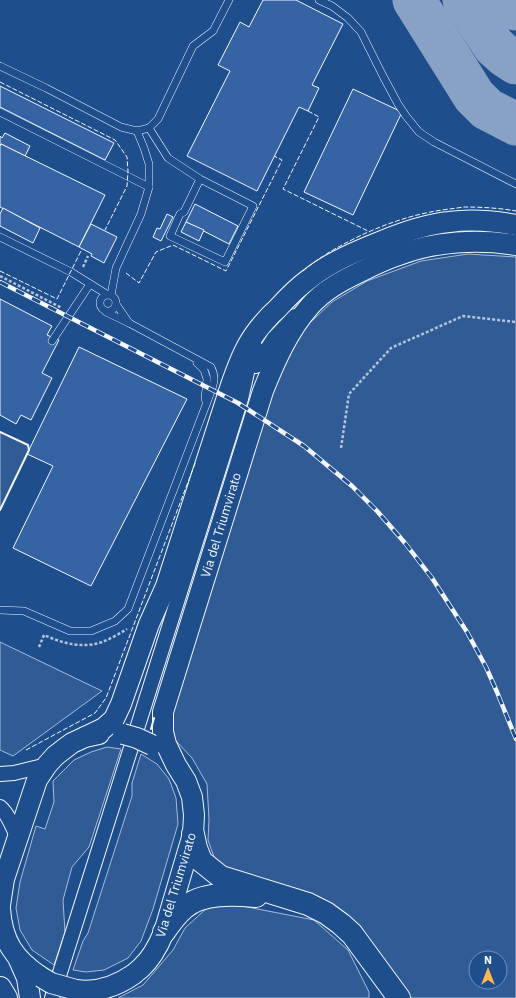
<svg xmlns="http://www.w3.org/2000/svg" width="516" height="998" font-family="'IBM Plex Sans',sans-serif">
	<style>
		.built { fill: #305b95; stroke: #a8bbd7; fill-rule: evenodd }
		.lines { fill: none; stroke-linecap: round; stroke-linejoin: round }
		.taxiway { stroke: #88a2c6; stroke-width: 43 }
		.building { fill: #3563a3; stroke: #f2f6ff }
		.lane-casing { stroke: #f2f6ff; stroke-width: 8 }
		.street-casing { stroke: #f2f6ff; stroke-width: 16 }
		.secondary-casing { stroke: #f2f6ff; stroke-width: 22 }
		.highway-casing { stroke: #f2f6ff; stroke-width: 24 }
		.path { stroke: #b3c4dc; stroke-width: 2.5; stroke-dasharray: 3 2; stroke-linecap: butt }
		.lane { stroke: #1f4e8c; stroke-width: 7 }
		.street { stroke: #1f4e8c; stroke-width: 14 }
		.secondary { stroke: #1f4e8c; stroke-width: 20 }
		.highway { stroke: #1f4e8c; stroke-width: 22 }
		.rail-casing { stroke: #f2f6ff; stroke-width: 4.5 }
		.rail { stroke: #1f4e8c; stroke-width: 3; stroke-dasharray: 9; stroke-linecap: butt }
		.secondary-bridge-casing { stroke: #f2f6ff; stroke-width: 22; stroke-linecap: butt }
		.secondary-bridge { stroke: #1f4e8c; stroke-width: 20 }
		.fence { stroke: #f2f6ff; stroke-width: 1; stroke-dasharray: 5 2; stroke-linecap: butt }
		.wall { stroke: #f2f6ff; stroke-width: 2 }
		.labels { text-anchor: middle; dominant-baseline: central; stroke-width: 3; stroke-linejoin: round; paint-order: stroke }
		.street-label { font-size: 13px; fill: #f2f6ff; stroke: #1f4e8c }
	</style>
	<rect width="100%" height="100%" fill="#1f4e8c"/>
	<g class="built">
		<path d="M468,254L516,257V998H408L373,948L228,869L214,857L208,840L209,819L207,784L192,758L175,740L170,710L278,373L299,333L332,302L367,281L421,261ZM476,958H500V982H476Z"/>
		<polygon points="0,432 28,445 29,450 0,510"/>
		<polygon points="0,642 102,691 13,756 0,750"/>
		<polygon points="107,747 121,749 89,847 72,867 63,900 65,932 54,965 32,950 20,930 16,908 20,882 36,826 45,829 54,802 53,781 74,760 91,752"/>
		<polygon points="141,754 157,764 169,779 176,798 178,824 153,909 141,941 128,958 104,970 86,972 73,970 83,941 88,933 132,796 132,783"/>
		<polygon points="237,905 314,920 348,950 369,992 369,998 118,998 143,985 173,950 185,928 208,907"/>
	</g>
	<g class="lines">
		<g class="taxiway">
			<polyline points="414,0 474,96 487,109 516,124"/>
			<polyline points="464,0 494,46 504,55 516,63"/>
			<polyline points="507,0 516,9"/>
		</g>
	</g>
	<g class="building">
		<polygon points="263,0 296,0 343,24 312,85 319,88 308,111 299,107 257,191 187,156 230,71 218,65 240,22 249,27"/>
		<polygon points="0,86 114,143 105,160 0,107"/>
		<polygon points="353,89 402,112 353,215 304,192"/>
		<polygon points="5,133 30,146 25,156 1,144 0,146 0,136 2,138"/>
		<polygon points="1,144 105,195 79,247 0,207 0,146"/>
		<polygon points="195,204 238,226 229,244 186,222"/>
		<polygon points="3,208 40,228 33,243 0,226 0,214"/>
		<polygon points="167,214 173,217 161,241 153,237 157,228 160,229"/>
		<polygon points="186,222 204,230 199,241 181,232"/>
		<polygon points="91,224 117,237 104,263 91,256 92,254 79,247"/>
		<polygon points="0,299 52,326 47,335 59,340 42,373 52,378 31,420 21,415 16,424 0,415"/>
		<polygon points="79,347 187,399 91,586 13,548 53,466 27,454"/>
	</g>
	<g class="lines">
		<defs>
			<g id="lane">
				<polyline points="319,0 332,6 348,18 361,32 383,76 398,104 406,116 419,132 434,142 516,184"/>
				<polyline points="0,66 46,88 121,127 137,131 149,128 158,119 193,46 213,31 229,0"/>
				<polyline points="0,112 149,187"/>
				<polyline points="149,128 168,158 200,179 253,206 225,262 170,236 180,214 184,212 200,179"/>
				<polyline points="0,237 71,272 108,295"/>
				<circle cx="108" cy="303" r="8"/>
				<polyline points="111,295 116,268 141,214 149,187 149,164 144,148 137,131"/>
				<polyline points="106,312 129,323"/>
				<polyline points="52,341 90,284"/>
				<polyline points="197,363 204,370 207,379 205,399"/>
				<path d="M0,610L24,611L70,631H91L115,621L128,609L209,397C213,385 217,379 211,367L129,323L116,304"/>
			</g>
			<g id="street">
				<polyline points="256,366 274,338 295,316"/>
				<polyline points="0,774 14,773 47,765"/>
				<path d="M0,807C9,815 13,828 18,839"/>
				<polyline points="52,998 241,399 248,368 256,348"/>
			</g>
			<g id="secondary">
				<path d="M85,737L104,728L114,719L121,704L149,624L166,586L232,382C238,366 244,349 254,335C261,325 269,316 278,308C288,297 298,287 309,279C330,262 357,251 382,241C404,232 426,224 449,222C471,219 495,221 516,225"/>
				<polyline points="0,905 4,879 37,780 47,765 55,756 64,749 72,743 85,737 99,734"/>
				<path d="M0,908C2,941 14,959 41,977"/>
				<polyline points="19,960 27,978 30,998"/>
				<path d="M76,990C97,993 117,986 134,974C136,972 139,970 141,968C151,959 159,944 164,932L193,834L194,815L192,797L186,781L176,765L166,744L163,732V712L263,391C275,361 288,331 310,306C324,290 343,280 362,271C374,265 386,259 399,255C435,241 478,239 516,245"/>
			</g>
			<g id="highway">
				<polyline points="193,834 196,848 201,861 221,877 308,904 326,913 341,924 352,934 399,998"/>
				<path d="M164,932C170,923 176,915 184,908C202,892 234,894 256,896"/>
				<polyline points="0,988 6,998"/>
			</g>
		</defs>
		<use href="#lane" class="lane-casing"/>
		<use href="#street" class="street-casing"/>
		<use href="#secondary" class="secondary-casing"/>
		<use href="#highway" class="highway-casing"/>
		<g class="path">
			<polyline points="83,267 88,256"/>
			<polyline points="0,276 62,308"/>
			<polyline points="341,448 349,394 391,348 463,316 516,322"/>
			<path d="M39,647L44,635C62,643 82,649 102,642C110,639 119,634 127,629"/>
		</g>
		<use href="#lane" class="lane"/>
		<use href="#street" class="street"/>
		<use href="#secondary" class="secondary"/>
		<use href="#highway" class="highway"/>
		<defs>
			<polyline id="rail" points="0,282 238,403 304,446 352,486 377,511 405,543 432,578 467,632 486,667 497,692 516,739"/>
		</defs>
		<use href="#rail" class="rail-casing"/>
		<use href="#rail" class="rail"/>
		<defs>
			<g id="secondary-bridge">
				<polyline points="123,734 137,738 152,745"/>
				<polyline points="41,977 51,983 76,990"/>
			</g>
		</defs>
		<use href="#secondary-bridge" class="secondary-bridge-casing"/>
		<use href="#secondary-bridge" class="secondary-bridge"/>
		<g class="fence">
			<polyline points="0,82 115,140 127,157 128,171 127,186 105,230"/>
			<polyline points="308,111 319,117 283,189 370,232"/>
			<polyline points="0,271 57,299 82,249"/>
			<path d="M303,271C311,264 319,259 328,253C363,232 402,216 442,210C450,209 457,208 464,207C481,207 499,208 516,211"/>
			<polyline points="126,273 139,283 156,252 173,245 226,271 282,160 274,156"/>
			<polyline points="26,750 95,713 106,698 196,461"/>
		</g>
		<g class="wall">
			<polyline points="0,432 28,445 29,450 0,510"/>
			<polyline points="151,729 154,718"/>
		</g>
	</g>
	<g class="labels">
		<g class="street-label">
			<text transform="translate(221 525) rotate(-73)">Via del Triumvirato</text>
			<text transform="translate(176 885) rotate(-73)">Via del Triumvirato</text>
		</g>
	</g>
	<g transform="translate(488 970)"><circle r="19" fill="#1f4e8c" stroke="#7391ba"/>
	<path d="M0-3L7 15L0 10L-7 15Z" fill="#ffb74d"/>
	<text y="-6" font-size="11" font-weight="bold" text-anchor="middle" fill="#f2f6ff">N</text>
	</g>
</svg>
